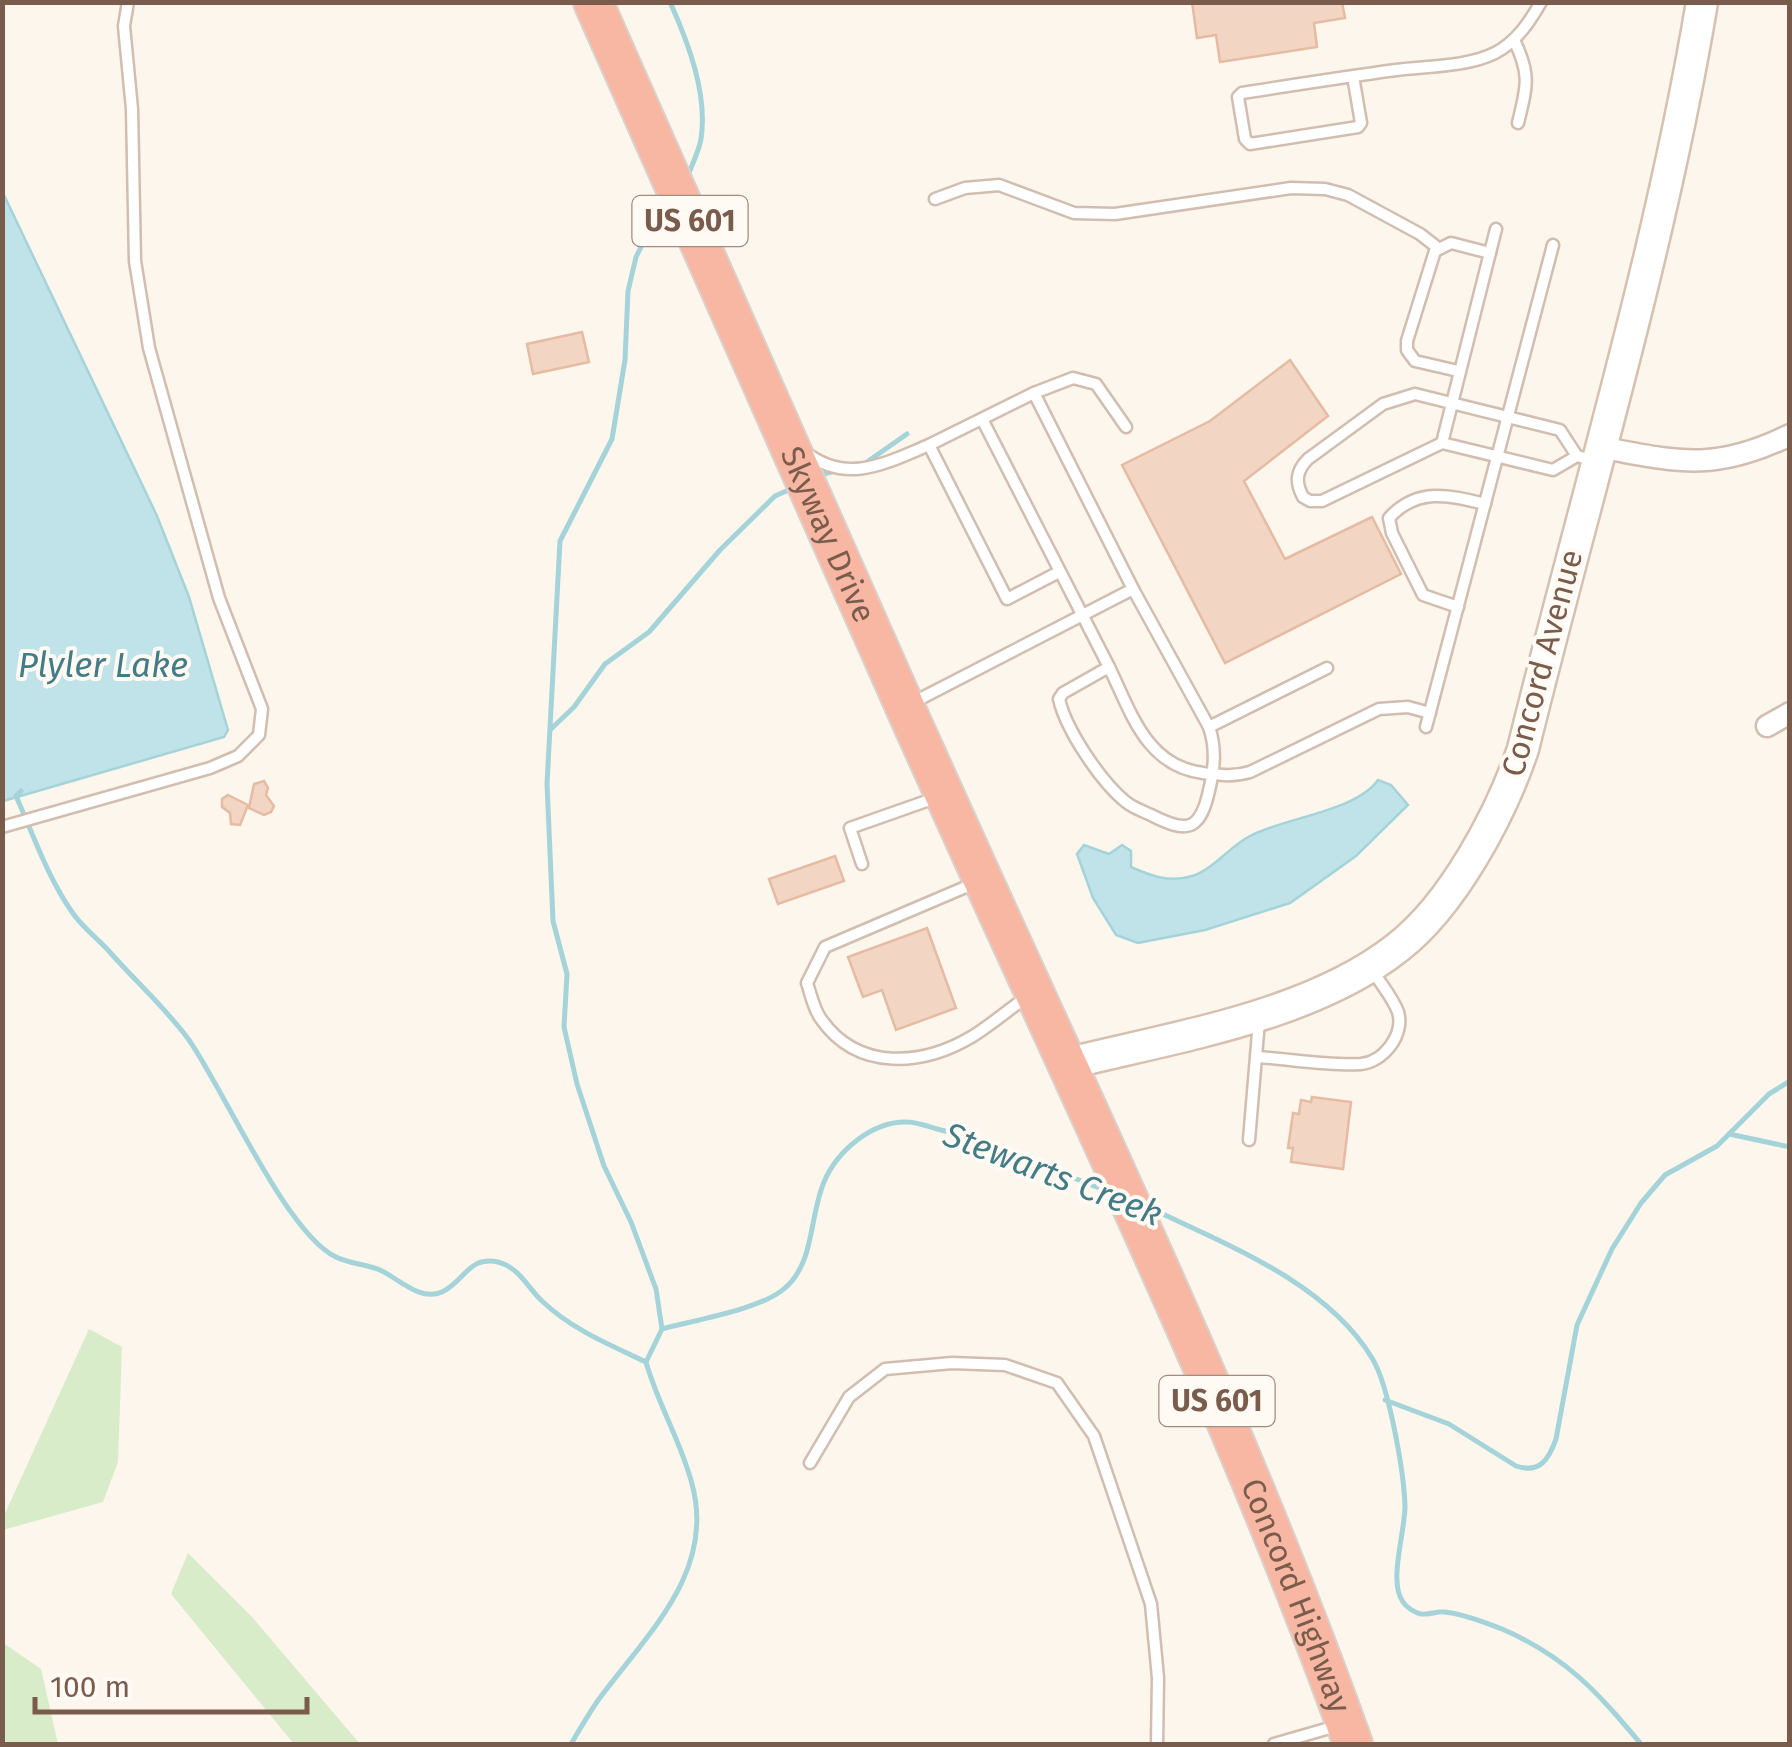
<svg xmlns="http://www.w3.org/2000/svg" width="1792" height="1747" font-family="'Fira Sans',sans-serif">
	<style>
		.green { fill: #d8ecc9 }
		.water { fill: #bfe3e8; stroke: #a5d3da; stroke-width: 2.5 }
		.lines { fill: none; stroke-linecap: round; stroke-linejoin: round }
		.stream { stroke: #a5d3da; stroke-width: 5 }
		.building { fill: #f3d5c3; stroke: #e6bba3; stroke-width: 2.5 }
		.lane-casing { stroke: #d1beb0; stroke-width: 15 }
		.street-casing { stroke: #d1beb0; stroke-width: 25 }
		.secondary-casing { stroke: #d6c0b0; stroke-width: 35 }
		.highway-casing { stroke: #dad1cd; stroke-width: 42 }
		.lane { stroke: #fff; stroke-width: 10 }
		.street { stroke: #fff; stroke-width: 20 }
		.secondary { stroke: #fff; stroke-width: 30 }
		.highway { stroke: #f7b7a3; stroke-width: 38 }
		.labels { text-anchor: middle; dominant-baseline: central; stroke-width: 8; stroke-linejoin: round; paint-order: stroke }
		.shield { fill: #fffaf3; stroke: #a28b7f; stroke-width: 2.5 }
		.shield-label { font-size: 30px; font-weight: bold; fill: #7a5c4d }
		.street-label { font-size: 32px; fill: #7a5c4d; stroke: #fffaf3 }
		.water-label { font-size: 35px; font-style: italic; fill: #437c86; stroke: #fffaf3 }
	</style>
	<rect width="100%" height="100%" fill="#fdf6ec"/>
	<g class="green">
		<polygon points="89,1329 122,1347 118,1462 103,1502 3,1530 3,1518"/>
		<polygon points="188,1553 253,1618 360,1744 294,1744 171,1594"/>
		<polygon points="2,1642 41,1669 58,1744 3,1744"/>
	</g>
	<g class="water">
		<polygon points="3,193 157,516 189,597 228,730 224,737 3,801"/>
		<path d="M1378,780L1391,785L1408,805L1356,856L1290,903L1205,930L1138,943L1116,935L1093,898L1077,854L1084,845L1109,854L1122,845L1131,851V867C1151,876 1170,883 1192,876C1214,869 1230,846 1250,836C1283,818 1357,811 1378,780Z"/>
	</g>
	<g class="lines">
		<g class="stream">
			<path d="M670,2C688,42 708,94 701,139C699,151 692,164 688,176"/>
			<polyline points="864,464 907,434"/>
			<polyline points="816,476 839,470"/>
			<polyline points="551,729 574,707 605,664 649,632 720,550 775,496 793,488"/>
			<path d="M21,791L16,796C33,834 48,878 72,912C82,927 96,937 108,950C134,980 165,1007 189,1040C224,1090 286,1233 336,1257C350,1264 366,1264 380,1270C398,1278 420,1302 442,1292C464,1282 469,1255 498,1262C519,1267 528,1288 542,1301C571,1329 610,1345 646,1362"/>
			<polyline points="1729,1134 1790,1147"/>
			<path d="M1148,1207C1225,1244 1326,1282 1372,1358C1389,1385 1404,1473 1405,1506C1405,1533 1388,1582 1403,1602C1406,1607 1415,1613 1421,1614C1429,1615 1437,1611 1444,1612C1462,1613 1486,1623 1502,1629C1567,1657 1597,1692 1641,1744"/>
			<polyline points="662,1329 656,1289 631,1222 604,1166 577,1084 564,1027 567,974 553,921 547,784 560,541 612,439 625,360 628,291 636,257 648,233 669,206"/>
			<path d="M1385,1400L1449,1424L1516,1466C1540,1474 1549,1459 1556,1439L1577,1325L1612,1249L1641,1203L1665,1175L1717,1146L1769,1094L1790,1081"/>
			<path d="M571,1744C580,1729 589,1713 599,1699C647,1634 716,1572 692,1484C681,1441 658,1405 646,1362L662,1329C695,1320 762,1309 785,1288C815,1262 809,1217 824,1182C837,1151 872,1121 907,1122C916,1122 927,1126 937,1129C997,1143 1052,1171 1110,1192"/>
		</g>
	</g>
	<g class="building">
		<polygon points="1192,2 1342,2 1345,18 1314,23 1317,47 1220,62 1216,35 1197,38"/>
		<polygon points="582,332 589,362 533,374 527,344"/>
		<polygon points="1290,360 1328,416 1244,481 1285,559 1372,517 1401,574 1225,663 1122,465 1210,421"/>
		<polygon points="264,781 268,788 266,795 274,806 271,812 264,815 249,808 254,784"/>
		<polygon points="228,795 248,805 240,825 231,824 230,813 222,807 222,799"/>
		<polygon points="835,856 844,881 778,904 769,879"/>
		<polygon points="927,928 956,1008 896,1030 882,990 863,997 848,957"/>
		<polygon points="1312,1097 1351,1102 1343,1169 1291,1162 1293,1148 1288,1148 1293,1113 1299,1114 1301,1100 1311,1102"/>
	</g>
	<g class="lines">
		<defs>
			<g id="lane">
				<path d="M1514,40C1531,75 1527,86 1518,123"/>
				<path d="M1353,76L1361,123L1358,127L1250,144L1245,139L1238,97L1242,93C1293,85 1344,77 1396,70C1426,66 1467,67 1495,53C1516,42 1529,23 1541,2"/>
				<polyline points="935,199 965,188 999,185 1074,213 1115,214 1291,188 1325,189 1348,195 1420,234 1438,248"/>
				<polyline points="1458,371 1415,361 1407,350 1407,341 1435,251 1451,243 1490,253"/>
				<polyline points="1034,393 1073,378 1096,384 1126,427"/>
				<path d="M982,419L1109,667L1063,693L1059,699C1066,730 1101,782 1126,802C1133,808 1145,812 1153,816C1185,832 1199,832 1208,795C1214,771 1217,750 1209,727L1133,589"/>
				<polyline points="1442,443 1496,229"/>
				<path d="M805,452C847,485 886,463 929,445"/>
				<path d="M1577,456L1553,470L1442,443L1322,501H1310L1303,497C1295,482 1296,471 1308,459L1383,404L1415,394L1560,430L1577,456L1595,461"/>
				<path d="M1458,607L1423,595L1392,533L1389,518C1417,487 1449,495 1485,504"/>
				<path d="M1109,667C1131,712 1146,766 1203,773C1220,775 1233,777 1250,772L1379,709L1408,707L1430,713"/>
				<polyline points="912,703 1133,589 1034,393 929,445 1007,599 1059,572"/>
				<polyline points="1209,727 1327,668"/>
				<polyline points="1426,727 1553,245"/>
				<polyline points="2,827 210,768 238,756 259,735 262,709 219,598 149,348 135,261 132,109 124,26 128,2"/>
				<polyline points="862,864 850,828 938,797"/>
				<path d="M975,883L825,947L807,983C811,995 814,1010 821,1019C858,1072 923,1066 973,1036C992,1024 1011,1008 1029,995"/>
				<path d="M1257,1057C1290,1059 1327,1066 1361,1064C1383,1062 1405,1035 1398,1012C1393,998 1380,983 1373,971"/>
				<polyline points="1249,1140 1259,1021"/>
				<polyline points="810,1463 849,1397 885,1369 952,1363 1005,1365 1057,1383 1094,1436 1151,1604 1158,1678 1157,1744"/>
				<polyline points="1274,1744 1340,1725"/>
			</g>
			<g id="street">
				<path d="M1599,447C1679,462 1714,472 1790,435"/>
				<polyline points="1767,726 1790,713"/>
			</g>
			<path id="secondary" d="M1066,1064C1173,1037 1309,1017 1397,948C1453,905 1501,814 1523,749C1584,501 1660,254 1702,2"/>
			<g id="highway">
				<path id="s1" d="M593,2C720,288 844,574 973,858C1106,1151 1245,1442 1353,1744"/>
			</g>
		</defs>
		<use href="#lane" class="lane-casing"/>
		<use href="#street" class="street-casing"/>
		<use href="#secondary" class="secondary-casing"/>
		<use href="#highway" class="highway-casing"/>
		<use href="#lane" class="lane"/>
		<use href="#street" class="street"/>
		<use href="#secondary" class="secondary"/>
		<use href="#highway" class="highway"/>
	</g>
	<g class="labels">
		<g class="shield">
			<rect x="632.5" y="196" width="115" height="50" rx="8"/>
			<rect x="1159.5" y="1376" width="115" height="50" rx="8"/>
		</g>
		<g class="shield-label">
			<text x="690" y="221">US 601</text>
			<text x="1217" y="1401">US 601</text>
		</g>
		<g class="street-label">
			<text stroke="none"><textPath href="#s1" startOffset="582">Skyway Drive</textPath></text>
			<text transform="translate(1542 663) rotate(-75)">Concord Avenue</text>
			<text stroke="none"><textPath href="#s1" startOffset="1742">Concord Highway</textPath></text>
		</g>
		<g class="water-label">
			<text x="103" y="665">Plyler Lake</text>
			<text transform="translate(1053 1174) rotate(21)">Stewarts Creek</text>
		</g>
	</g>
	<rect width="1792" height="1747" fill="none" stroke="#7a5c4d" stroke-width="10"/>
	<path d="M35 1697v15h272v-15" fill="none" stroke="#7a5c4d" stroke-width="5"/>
	<text x="50" y="1697" font-size="30" fill="#7a5c4d" stroke="#fffaf3" stroke-width="8" paint-order="stroke">100 m</text>
</svg>
